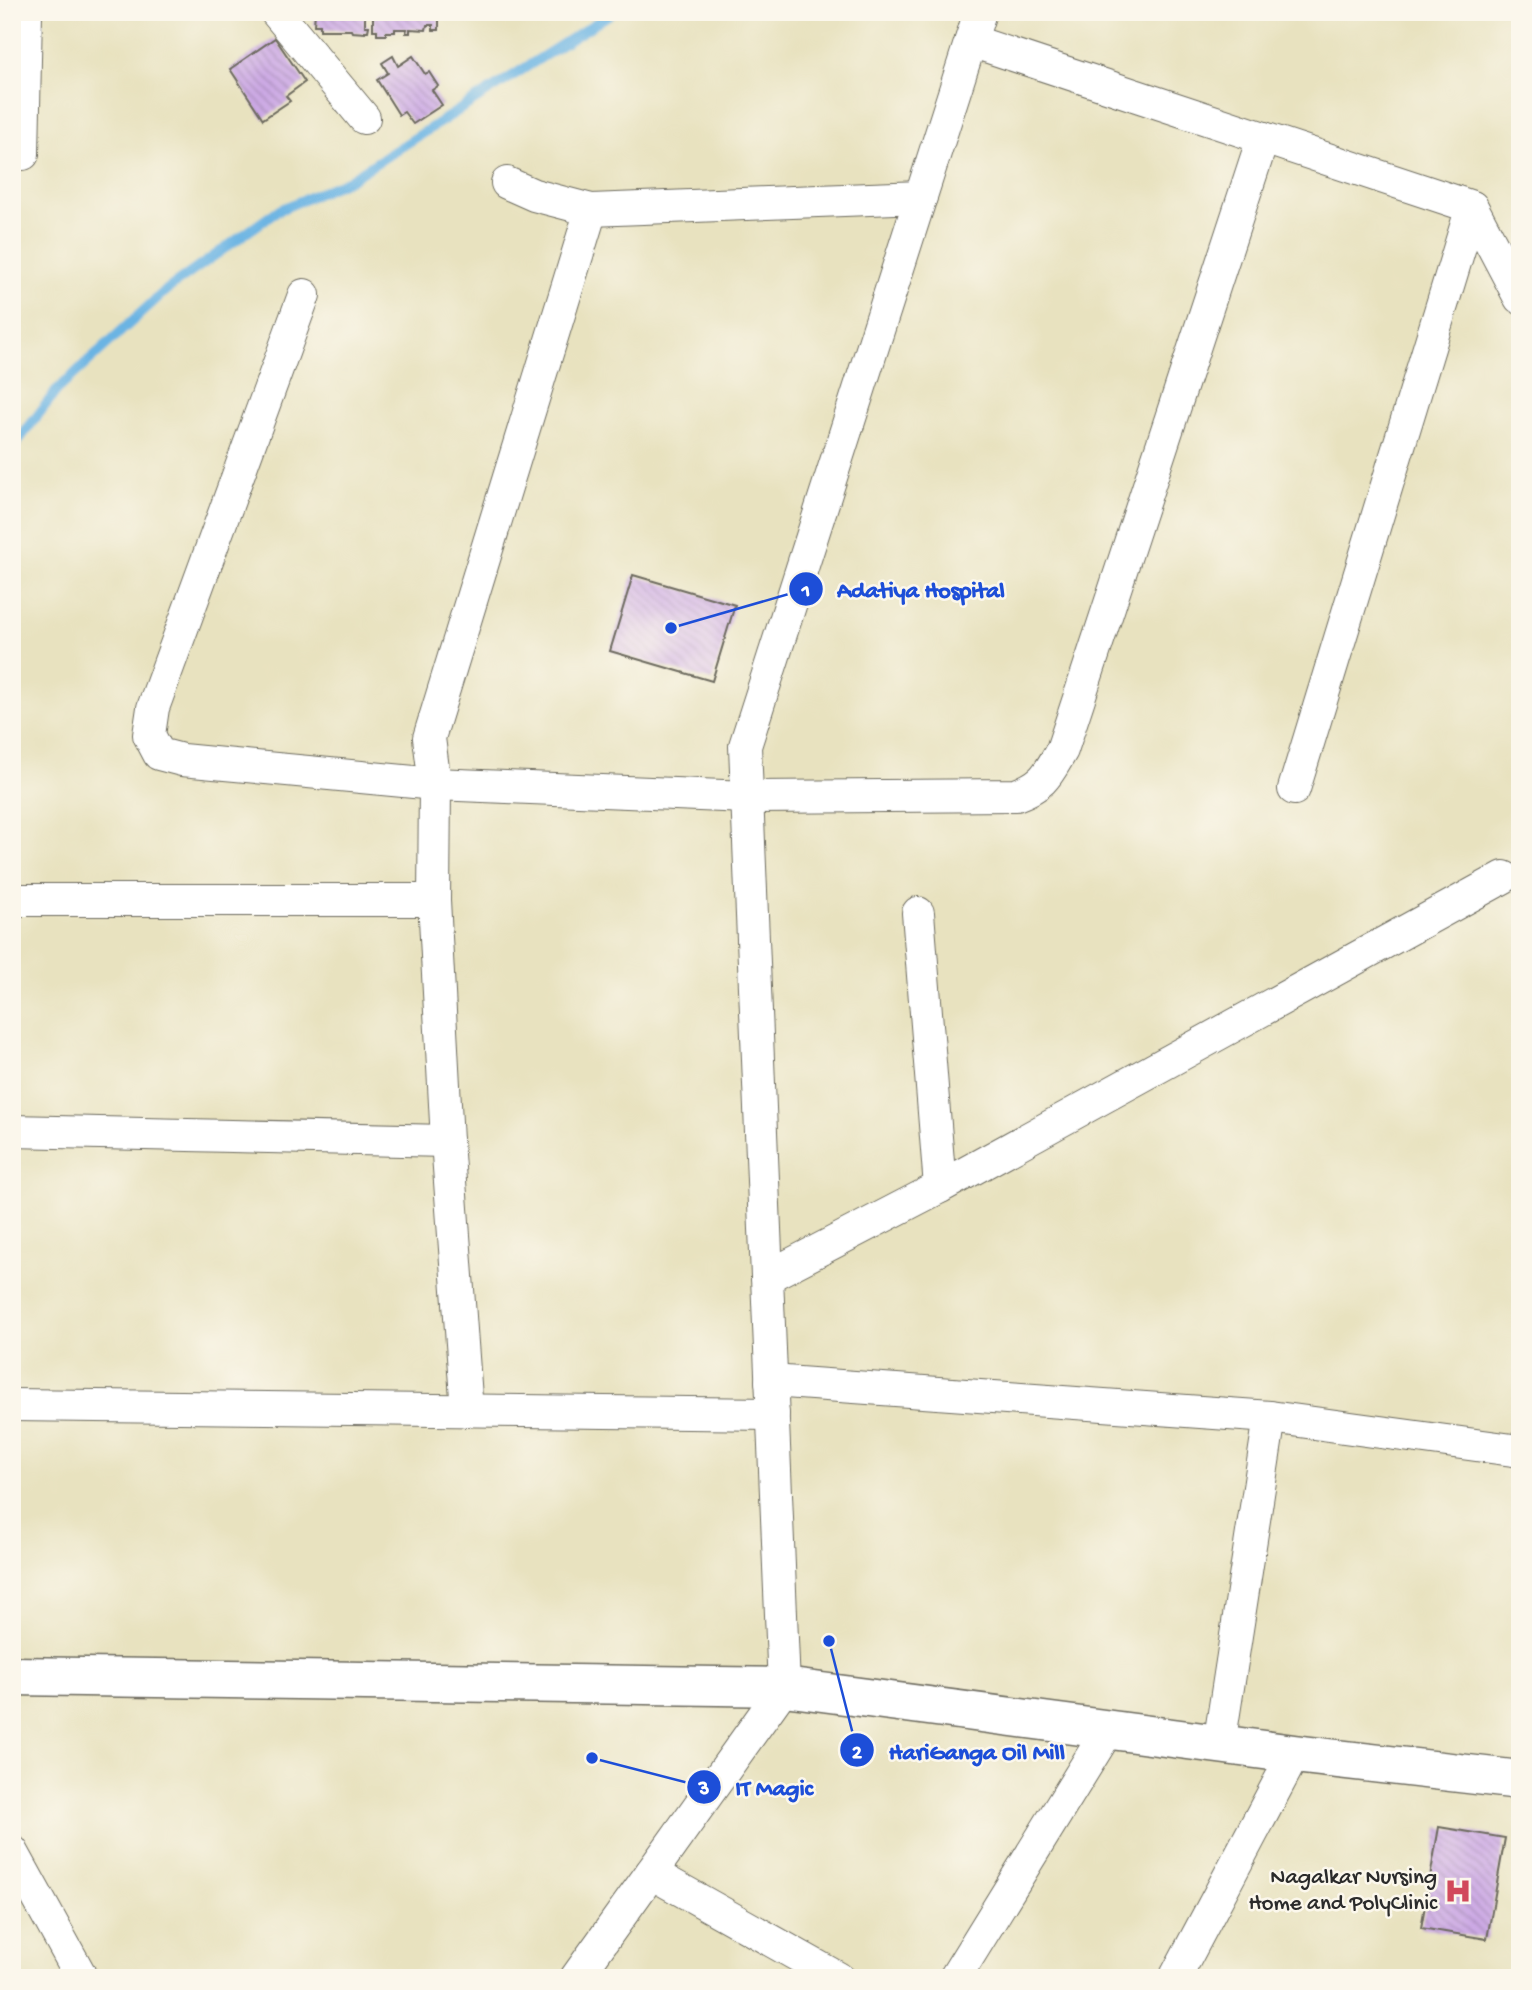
<svg xmlns="http://www.w3.org/2000/svg" width="1532" height="1990" font-family="'Gochi Hand',sans-serif">
	<style>
		.lines { fill: none; stroke-linecap: round; stroke-linejoin: round }
		.stream { stroke: #6ab4e3; stroke-width: 10 }
		.building { fill: url(#building-back-hatch) }
		.minor-casing { stroke: #6d6b5f; stroke-width: 34 }
		.tertiary-casing { stroke: #6d6b5f; stroke-width: 41 }
		.minor { stroke: #fff; stroke-width: 32 }
		.tertiary { stroke: #fff; stroke-width: 38 }
		.labels { text-anchor: middle; dominant-baseline: central; stroke-width: 5; stroke-linejoin: round; paint-order: stroke }
		.poi-label { font-size: 23px; fill: #2b2b2b; stroke: #fbf7ec; text-anchor: end }
		.leader { fill: none; stroke: #1d4ed8; stroke-width: 2.5 }
		.callout-dot { fill: #1d4ed8; stroke: #fbf7ec; stroke-width: 2.5 }
		.mark-label { font-size: 21px; text-anchor: middle; font-weight: bold; fill: #fff }
		.callout-label { font-size: 24px; text-anchor: middle; font-weight: bold; fill: #1d4ed8; stroke: #fbf7ec; stroke-width: 5; stroke-linejoin: round; paint-order: stroke }
	</style>
	<defs>
		<pattern id="building-back-hatch" width="6" height="6" patternUnits="userSpaceOnUse" patternTransform="scale(1.75)"><rect width="6" height="6" fill="#c8a2e4"/><path d="M-1 5l2 2M0 0l6 6M5-1l2 2" fill="none" stroke="#a384b9"/></pattern>
	</defs>
	<rect width="100%" height="100%" fill="#fbf7ec"/>
	<filter id="ink" filterUnits="userSpaceOnUse"><feTurbulence type="fractalNoise" baseFrequency=".0143" numOctaves="2"/><feDisplacementMap in="SourceGraphic" scale="14" xChannelSelector="R" yChannelSelector="G"/><feConvolveMatrix kernelMatrix="1 2 1 2 8 2 1 2 1" color-interpolation-filters="sRGB"/></filter>
	<filter id="wash" filterUnits="userSpaceOnUse"><feTurbulence type="fractalNoise" baseFrequency=".00686" numOctaves="4" result="noise"/><feDisplacementMap in="SourceGraphic" scale="28" xChannelSelector="R" yChannelSelector="G"/><feGaussianBlur stdDeviation="1.57" result="paint"/><feColorMatrix in="noise" values="0 0 0 0 0 0 0 0 0 0 0 0 0 0 0 0 0 1.4 0 .05"/><feComposite in="paint" operator="in"/></filter>
	<g filter="url(#wash)">
		<rect width="100%" height="100%" fill="#e8e2bf"/>
		<g class="lines">
			<polyline class="stream" points="12,449 57,390 165,291 277,211 349,180 613,12"/>
		</g>
		<g id="blocks">
			<g class="building">
				<polygon points="315,12 365,12 365,26 369,26 368,31 365,31 365,33 352,32 351,30 320,30 320,25 314,25"/>
				<polygon points="432,12 436,13 439,17 439,30 433,30 433,25 427,25 426,30 410,29 410,33 406,33 407,29 395,29 395,32 386,32 386,35 377,35 377,30 373,30 373,13"/>
				<polygon points="275,38 305,82 286,96 290,101 263,119 230,69"/>
				<polygon points="393,56 398,66 413,56 425,74 429,72 438,86 432,90 442,105 413,124 404,112 399,115 377,80 388,73 382,63"/>
				<polygon points="633,575 735,605 712,681 610,651"/>
				<polygon points="1439,1827 1505,1838 1487,1939 1421,1928"/>
			</g>
		</g>
	</g>
	<g filter="url(#ink)">
		<use href="#blocks" fill-opacity="0" stroke="#6d6b5f" stroke-width="2"/>
		<g class="lines">
			<defs>
				<g id="minor">
					<polyline points="276,12 364,118"/>
					<polyline points="971,41 1472,207 1294,789"/>
					<polyline points="23,154 26,12"/>
					<polyline points="507,183 534,195 591,210 921,197"/>
					<polyline points="1472,207 1520,298"/>
					<path d="M304,295L153,708L149,735L159,754L182,760L435,784L747,797L1016,795C1045,784 1047,775 1062,750L1263,138"/>
					<polyline points="12,900 434,900"/>
					<polyline points="918,913 940,1187"/>
					<polyline points="12,1131 447,1141"/>
					<polyline points="767,1277 940,1187 1504,877"/>
					<polyline points="771,1381 1270,1417 1520,1451"/>
					<polyline points="12,1405 773,1414"/>
					<polyline points="467,1411 447,1141 434,900 435,784 429,738 591,210"/>
					<polyline points="1219,1745 1270,1417"/>
					<polyline points="12,1851 82,1978"/>
					<polyline points="651,1873 838,1978"/>
					<polyline points="576,1978 784,1687 745,746 980,12"/>
					<polyline points="955,1978 1108,1730"/>
					<polyline points="1175,1978 1294,1754"/>
				</g>
				<polyline id="tertiary" points="12,1676 784,1687 1294,1754 1520,1780"/>
			</defs>
			<use href="#minor" class="minor-casing"/>
			<use href="#tertiary" class="tertiary-casing"/>
			<use href="#minor" class="minor"/>
			<use href="#tertiary" class="tertiary"/>
		</g>
	</g>
	<defs>
		<symbol id="hospital-bare" viewBox="-9 -9 18 18"><path d="M-5-5h3v3.5h4V-5h3V5h-3V1.5h-4V5h-3Z" fill="#d1495b" stroke="#fbf7ec" stroke-width="2.5" paint-order="stroke"/></symbol>
	</defs>
	<g fill-rule="evenodd">
		<use href="#hospital-bare" x="1439" y="1872" width="38" height="38"/>
	</g>
	<g class="labels">
		<g class="poi-label">
			<text x="1437" y="1878">Nagalkar Nursing<tspan x="1437" dy="26">Home and PolyClinic</tspan></text>
		</g>
	</g>
	<path class="leader" d="M671 628L806 589M829 1641L857 1750M592 1758L704 1787"/>
	<g class="callout-dot">
		<circle cx="671" cy="628" r="7"/>
		<circle cx="829" cy="1641" r="7"/>
		<circle cx="592" cy="1758" r="7"/>
		<circle cx="806" cy="589" r="18"/>
		<circle cx="857" cy="1750" r="18"/>
		<circle cx="704" cy="1787" r="18"/>
	</g>
	<g class="mark-label">
		<text x="806" y="596">1</text>
		<text x="857" y="1758">2</text>
		<text x="704" y="1794">3</text>
	</g>
	<g class="callout-label">
		<text x="921" y="597">Adatiya Hospital</text>
		<text x="977" y="1759">HariGanga Oil Mill</text>
		<text x="774" y="1795">IT Magic</text>
	</g>
	<rect width="1532" height="1990" fill="none" stroke="#fbf7ec" stroke-width="42"/>
</svg>
